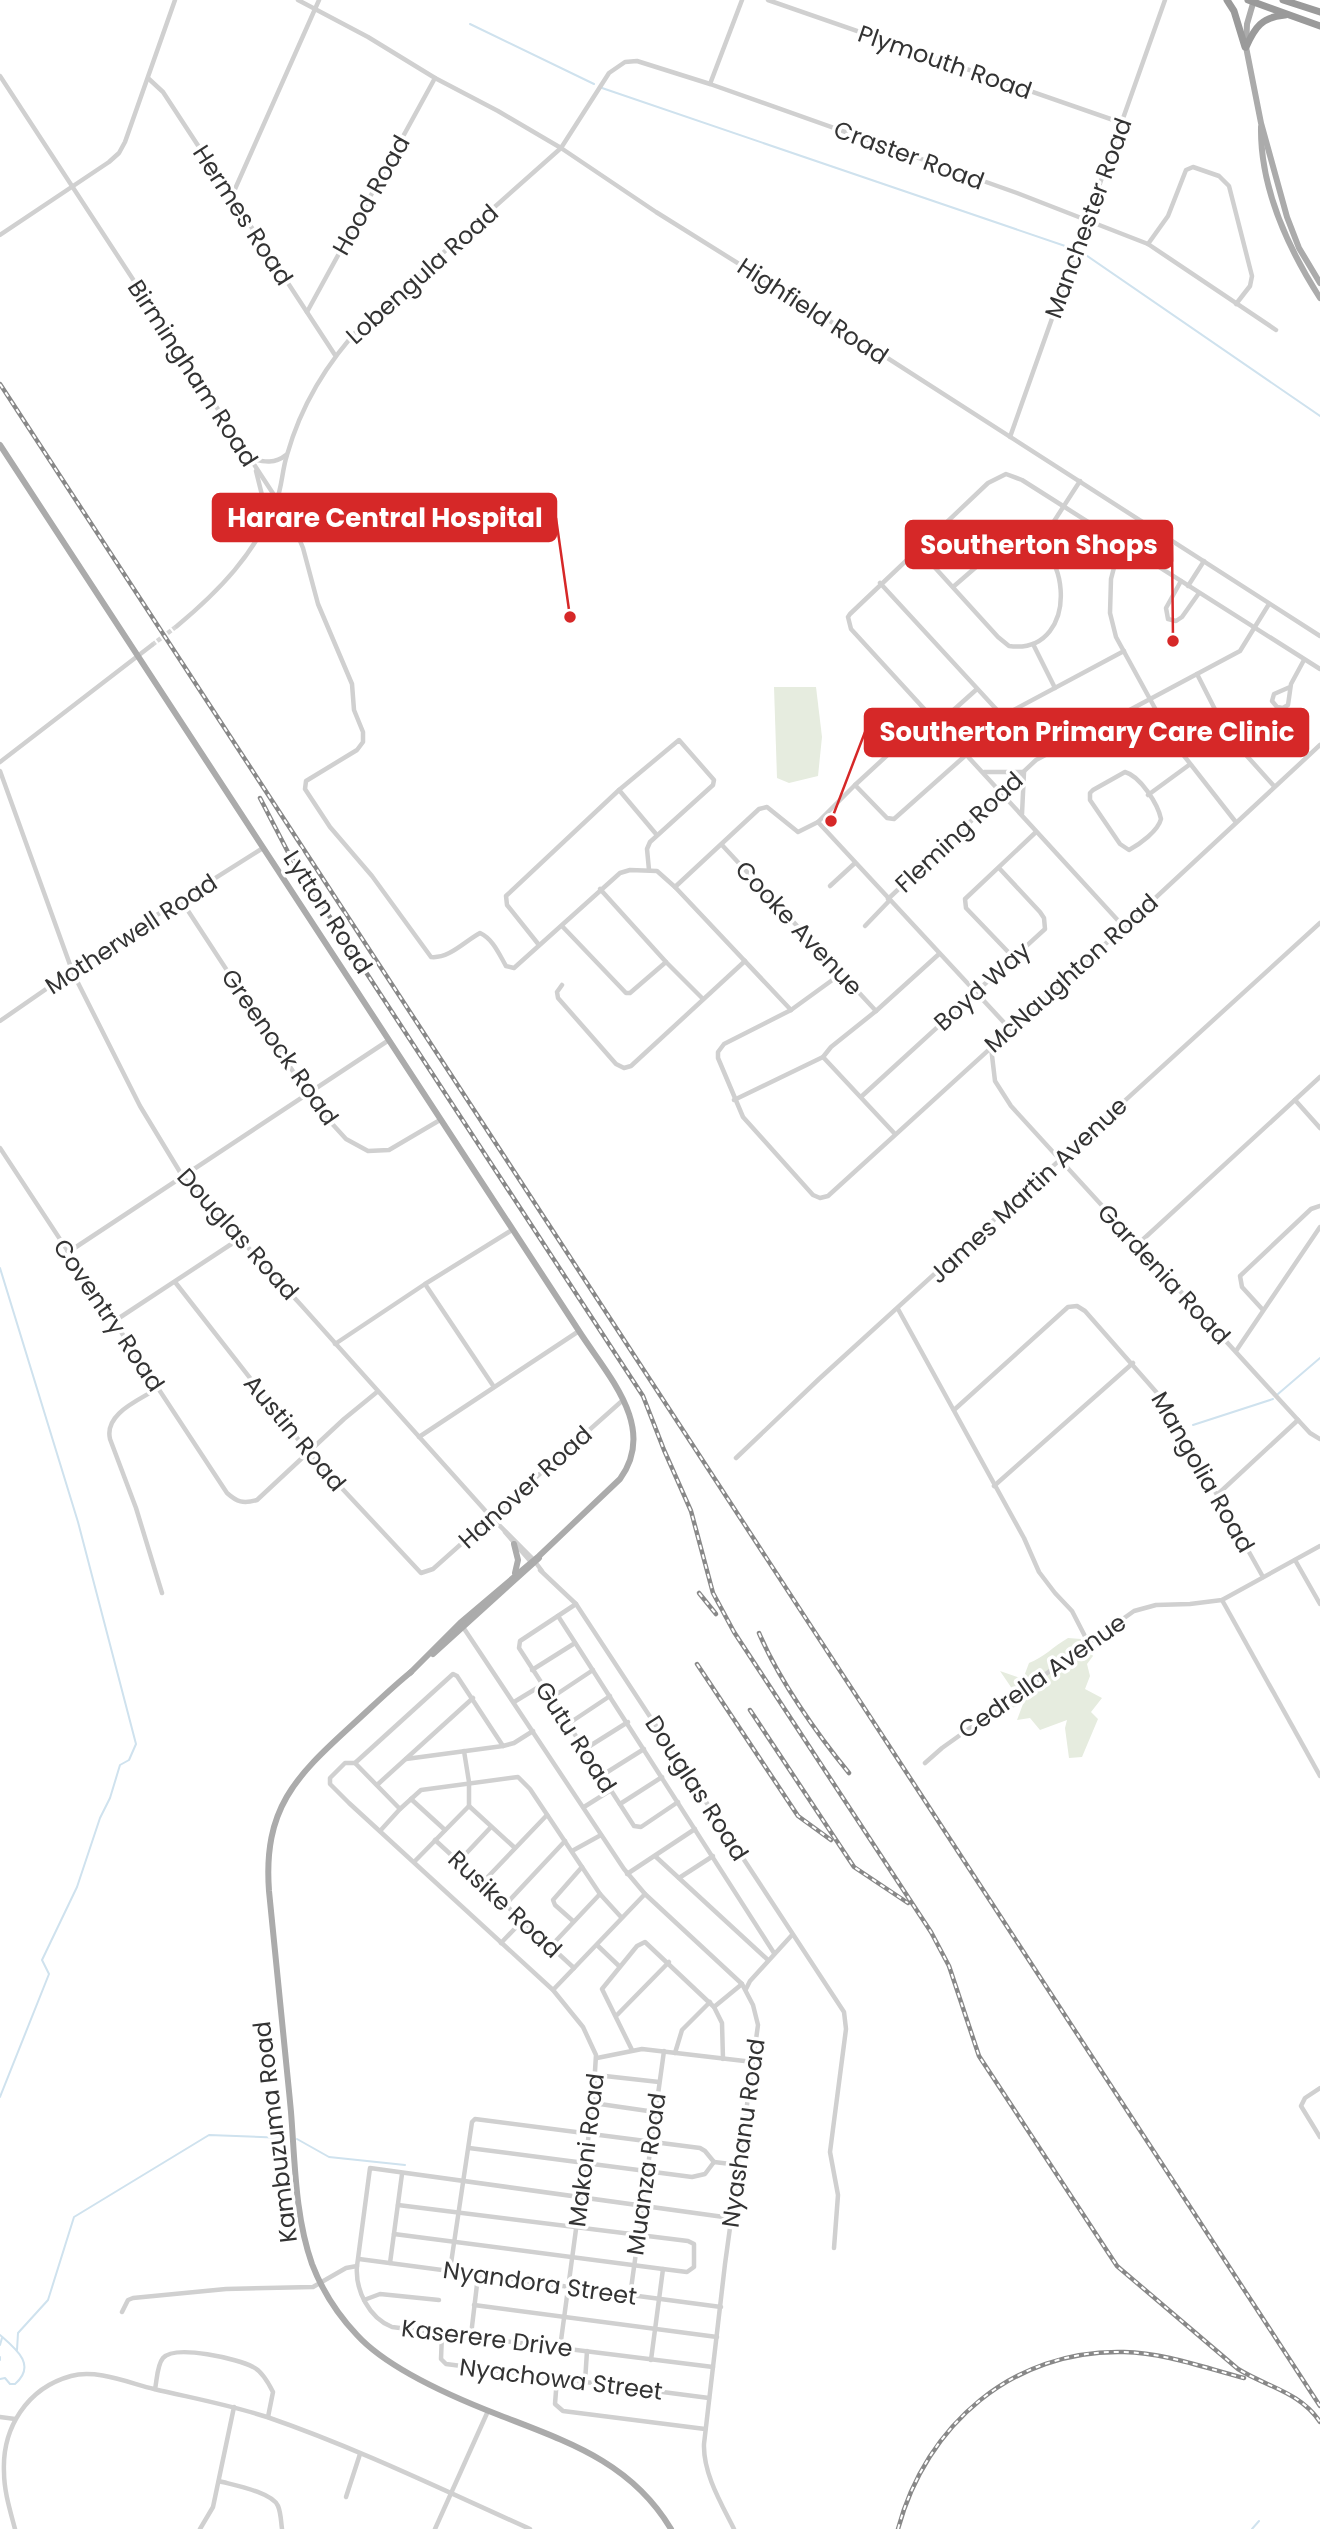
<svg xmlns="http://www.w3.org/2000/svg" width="1320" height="2529" font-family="Poppins,sans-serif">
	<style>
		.green { fill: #e6ecdf }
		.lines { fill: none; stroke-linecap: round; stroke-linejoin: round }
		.stream { stroke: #cfe2ee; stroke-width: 2 }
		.minor-tunnel { stroke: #d6d6d6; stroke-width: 4.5; stroke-dasharray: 4.5 2; stroke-linecap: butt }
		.minor { stroke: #d0d0d0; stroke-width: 4.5 }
		.major { stroke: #ababab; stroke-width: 6 }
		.highway { stroke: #9a9a9a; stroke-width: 7 }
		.rail-casing { stroke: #888; stroke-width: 4.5 }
		.rail { stroke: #fff; stroke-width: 2; stroke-dasharray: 5; stroke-linecap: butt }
		.labels { text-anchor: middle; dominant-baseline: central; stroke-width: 7; stroke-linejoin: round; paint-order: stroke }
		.street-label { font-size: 24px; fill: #333; stroke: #fff }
		.leader { fill: none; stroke: #d62828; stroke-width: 2.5 }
		.callout-dot { fill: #d62828; stroke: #fff; stroke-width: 2.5 }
		.callout { fill: #d62828; stroke: #d62828; stroke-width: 2.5 }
		.callout-label { font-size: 26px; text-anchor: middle; font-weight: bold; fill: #fff }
	</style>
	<rect width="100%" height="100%" fill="#fff"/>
	<g class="green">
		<polygon points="774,687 816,687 822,737 818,776 789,783 777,778"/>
		<path d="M1068,1638L1081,1639L1093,1656L1087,1664L1090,1676L1085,1689L1102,1698L1091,1712L1098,1719L1082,1757L1069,1758L1065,1728L1067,1720L1040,1730L1030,1718L1017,1720L1023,1704L1004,1711L1015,1693L1000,1671L1023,1679L1029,1663C1043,1658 1054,1646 1068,1638Z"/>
	</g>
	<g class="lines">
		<g class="stream">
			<polyline points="470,24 594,84"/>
			<polyline points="602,88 1071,248"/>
			<polyline points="1080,251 1320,416"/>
			<polyline points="0,1268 78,1522 136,1744 129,1760 120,1765 110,1798 100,1818 77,1887 42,1960 49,1974 0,2097"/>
			<polyline points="1278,1394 1320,1358"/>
			<polyline points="1193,1425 1273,1399"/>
			<polyline points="297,2139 329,2157 405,2165"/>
			<path d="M0,2335C16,2349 37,2365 15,2384H10L5,2378L0,2379"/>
			<polyline points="0,2345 2,2338"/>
			<polyline points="17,2350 18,2333 48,2300 74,2217 209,2135 286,2138"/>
			<polyline points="0,2357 0,2360"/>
			<polyline points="1252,2529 1259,2521"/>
		</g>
		<polyline class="minor-tunnel" points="152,645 177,626"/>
		<g class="minor">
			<polyline points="298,0 368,37 435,78 498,111 561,148 656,212 808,307 1320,636"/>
			<polyline points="768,0 1122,123"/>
			<path d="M0,76L293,524L303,548L318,604L352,684L354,710L363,732V742L357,750L306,781L305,789L330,827L372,876L431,957C449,959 465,941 480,933C493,939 499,954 506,966L514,968L620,873L630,870L657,871L675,887L791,1010"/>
			<polyline points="149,79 163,92 335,355"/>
			<polyline points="710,84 742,0"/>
			<polyline points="231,198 319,0"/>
			<polyline points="0,235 109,162 119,153 125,142 175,0"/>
			<polyline points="1148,244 1168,216 1186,170 1193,167 1219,176 1229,186 1252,276 1250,286 1236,304"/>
			<polyline points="307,312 435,78"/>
			<polyline points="1010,437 1165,0"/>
			<path d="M252,459C264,462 275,464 286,455"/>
			<polyline points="256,471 264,503 264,524"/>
			<polyline points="1125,545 1116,560 1111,579 1110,613 1116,637 1174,743 1235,821"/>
			<polyline points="1038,546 1080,481"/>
			<path d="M918,549L998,637L1009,646C1085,656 1072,521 1005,542L953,587"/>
			<polyline points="1181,581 1166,608 1168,619 1176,621 1182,617 1199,593"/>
			<polyline points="880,583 997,710 1010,712 1124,651"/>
			<polyline points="1188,586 1204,561"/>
			<path d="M177,626C219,591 255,554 276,502C282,488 282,470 287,455C301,405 328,361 364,323L561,148L609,73L625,62L637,61L710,84L1017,193L1148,244L1276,330"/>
			<polyline points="1033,644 1055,688"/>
			<polyline points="1197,674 1228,735 1274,786"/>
			<polyline points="1290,687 1274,694 1272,701 1277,707 1283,708 1288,705 1291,684 1304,660"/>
			<polyline points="939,723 977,689"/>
			<polyline points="0,762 152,645"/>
			<polyline points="0,771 73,973 140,1106 183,1177 301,1305 491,1517 533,1559 542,1571"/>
			<polyline points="984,772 1024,772 1022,814"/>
			<path d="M1125,772C1140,776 1158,804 1161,819C1158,831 1140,844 1129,850L1120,844L1090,800V793L1093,790Z"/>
			<polyline points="855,785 887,818 894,819 966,755"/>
			<polyline points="619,790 656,834"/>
			<polyline points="1148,795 1189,765"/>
			<polyline points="818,822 1010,1029"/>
			<polyline points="722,845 876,1011"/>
			<polyline points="830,886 855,863"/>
			<polyline points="675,887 759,809 767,807 798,832 818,822 855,785 931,715"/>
			<polyline points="888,899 1036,760 1240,651 1269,604"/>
			<polyline points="181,900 315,1105 346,1139 368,1151 389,1150 440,1120"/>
			<polyline points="562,926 626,993 630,993 666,962 600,889"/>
			<polyline points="865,926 889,901"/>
			<polyline points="1124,927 851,629 848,617 850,614 988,483 1006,474 1022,480 1063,506 1320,669"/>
			<polyline points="539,945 507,905 506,896 619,790 679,740 714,780 713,785 650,842 647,849 649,870"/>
			<polyline points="1013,957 966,908 965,899 1036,832"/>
			<polyline points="666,962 703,999"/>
			<polyline points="842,973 791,1010 724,1044 718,1052 718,1058 743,1117 813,1195 820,1198 828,1196 1124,927 1320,745"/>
			<polyline points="562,985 557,992 558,998 616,1064 624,1068 631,1066 745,961"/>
			<polyline points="0,1021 114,942 263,848"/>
			<polyline points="991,1047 995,1081 1011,1106 1298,1420 1310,1433 1320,1439"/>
			<polyline points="823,1057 895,1134"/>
			<polyline points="862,1096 1045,929 1044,918 1040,912 999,868"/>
			<polyline points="734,1100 823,1057 831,1047 876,1011 939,954"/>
			<polyline points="1295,1100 1320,1128"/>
			<path d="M0,1148L227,1493C237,1502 243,1504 257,1500L344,1419L377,1392"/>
			<polyline points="1138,1244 1320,1077"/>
			<path d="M67,1253C174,1181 282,1111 389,1040"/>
			<polyline points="175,1282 308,1452 421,1573 433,1569 623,1400"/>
			<polyline points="425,1284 494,1387"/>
			<polyline points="898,1309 1024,1538 1039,1572 1055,1593 1072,1611 1089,1644"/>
			<polyline points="1263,1310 1242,1287 1240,1276 1311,1209 1320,1206"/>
			<polyline points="113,1322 239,1239"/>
			<polyline points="335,1344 425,1284 512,1230"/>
			<polyline points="1236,1351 1320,1227"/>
			<path d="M158,1388C140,1400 104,1413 110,1439L136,1508L162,1593"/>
			<polyline points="954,1410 1068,1307 1077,1306 1085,1311 1165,1402 1263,1577"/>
			<polyline points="419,1437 579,1331"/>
			<polyline points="736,1458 819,1379 1320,923"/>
			<polyline points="994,1486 1133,1363"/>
			<polyline points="1218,1494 1298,1420"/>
			<polyline points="505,1532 531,1562"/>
			<polyline points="1295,1560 1320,1604"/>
			<polyline points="540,1570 576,1604 844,2012 846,2029 830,2152 838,2195 834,2248"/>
			<polyline points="1222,1600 1320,1776"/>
			<polyline points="576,1604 520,1641 519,1648 634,1826 641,1827 678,1802"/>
			<polyline points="558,1616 774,1953"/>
			<path d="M463,1627L624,1869L645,1894L742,1984L753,2005L758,2025L725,2264L704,2444C703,2473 721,2503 734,2529"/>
			<polyline points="532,1670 575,1643"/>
			<polyline points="551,1698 593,1670"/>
			<polyline points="514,1702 542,1685"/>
			<polyline points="568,1724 610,1696"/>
			<polyline points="585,1749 628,1722"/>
			<polyline points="406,1759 503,1746 514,1743 533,1731"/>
			<polyline points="355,1763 453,1674 457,1676 503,1746"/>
			<polyline points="925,1763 942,1748 1134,1611 1156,1605 1190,1604 1222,1600 1320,1546"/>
			<polyline points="601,1776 644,1749"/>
			<polyline points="377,1785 473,1698"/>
			<polyline points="411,1799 445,1830"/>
			<polyline points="620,1804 662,1777"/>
			<polyline points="469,1806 515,1848"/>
			<polyline points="584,1807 611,1790"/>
			<polyline points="400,1809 355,1763 345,1763 330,1778 330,1784 349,1803 553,1990 583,2027 596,2055 593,2103 560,2348"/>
			<polyline points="380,1831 400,1809 421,1790 518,1777 530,1789 600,1894 621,1917"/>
			<polyline points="435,1840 574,1968"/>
			<polyline points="572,1851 601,1835"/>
			<polyline points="655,1856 768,1960"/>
			<polyline points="459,1861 491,1827"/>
			<polyline points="414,1862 469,1806 469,1782 464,1751"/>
			<polyline points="627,1874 695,1829"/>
			<polyline points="679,1878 713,1856"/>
			<polyline points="482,1883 547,1815"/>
			<polyline points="506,1904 565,1841"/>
			<polyline points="573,1921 555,1905 553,1900 582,1867"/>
			<polyline points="501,1943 523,1920"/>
			<polyline points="597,1945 619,1966"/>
			<polyline points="551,1946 600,1894"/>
			<polyline points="746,1989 750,1981 792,1935"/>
			<polyline points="553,1990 645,1894"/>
			<polyline points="714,2007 742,1984"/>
			<polyline points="617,2015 669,1962"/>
			<polyline points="632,2050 602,1989 637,1946 645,1942 714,2007 722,2023 723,2059"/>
			<polyline points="675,2053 682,2030 710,2002"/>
			<polyline points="597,2058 642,2049 753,2062"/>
			<polyline points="596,2075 659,2082"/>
			<polyline points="1320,2088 1305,2098 1301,2106 1320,2137"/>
			<polyline points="593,2103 655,2112"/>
			<polyline points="469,2148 692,2177 705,2174 714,2162"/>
			<polyline points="714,2162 739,2165"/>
			<polyline points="394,2234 663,2269 687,2272 694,2267 694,2244 688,2241 398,2205"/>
			<polyline points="359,2259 721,2307"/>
			<polyline points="390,2263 402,2174"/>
			<polyline points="450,2270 472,2122 475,2119 700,2148 705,2151 714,2162"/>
			<polyline points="630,2296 664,2051"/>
			<polyline points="364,2300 380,2294 439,2300"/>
			<polyline points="474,2305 717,2337"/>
			<polyline points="122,2312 128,2300 133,2298 226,2289 313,2287 346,2268 357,2266"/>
			<polyline points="442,2333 441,2359 446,2364 709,2398"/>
			<polyline points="471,2335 478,2276"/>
			<polyline points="651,2360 663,2269"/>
			<path d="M713,2367L392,2327C369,2318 355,2290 357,2266L370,2168L731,2218"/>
			<polyline points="557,2378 555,2404 563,2411 705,2429"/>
			<polyline points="585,2382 587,2351"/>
			<path d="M155,2389C157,2380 157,2365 163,2358C175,2344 239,2359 253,2367C262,2371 269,2384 273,2392L268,2417"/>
			<polyline points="0,2417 15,2419"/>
			<path d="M219,2481C233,2485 272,2492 278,2506C281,2513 281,2522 282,2529"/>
			<polyline points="346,2497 360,2454"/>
			<path d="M15,2529C10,2510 4,2491 4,2472C2,2428 27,2388 71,2376C97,2369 129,2383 154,2389C192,2398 230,2405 267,2417C357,2448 443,2490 530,2529"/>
			<polyline points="200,2529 213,2507 234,2407"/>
			<polyline points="435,2529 488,2411"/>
		</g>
		<g class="major">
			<polyline points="1254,0 1247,24 1246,47 1261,123 1287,217 1299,248 1320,283"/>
			<path d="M1261,127C1260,189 1288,248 1320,298"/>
			<path d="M0,445L579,1331C607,1375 658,1427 620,1479L539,1556L460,1623L410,1673"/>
			<polyline points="514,1544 518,1560 515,1573"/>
			<polyline points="433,1654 539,1558"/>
			<path d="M411,1672C390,1689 371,1708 351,1726C295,1777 263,1809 269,1891C276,1964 284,2038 291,2112C295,2162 295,2216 312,2264C322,2290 338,2315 357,2335C389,2370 455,2398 499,2415C568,2442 631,2462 671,2529"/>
		</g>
		<g class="highway">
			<polyline points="1227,0 1234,11 1245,47"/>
			<polyline points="1248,0 1320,26"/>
			<polyline points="1283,0 1320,12"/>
			<path d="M1246,47C1255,27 1262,17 1285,15"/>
		</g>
		<defs>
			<g id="rail">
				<polyline points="0,384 1320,2406"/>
				<path d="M260,798L290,856L643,1396L664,1450L691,1511L713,1593L734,1632L931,1932L949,1966L979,2056L1117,2266L1238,2369C1267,2387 1300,2392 1320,2422"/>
				<polyline points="699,1593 716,1614"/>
				<path d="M759,1633C779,1680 817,1734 849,1773"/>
				<polyline points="697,1664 798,1816 831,1840"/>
				<polyline points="750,1710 854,1867 908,1903"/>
				<path d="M898,2529C926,2425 1013,2349 1124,2352C1165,2353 1205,2368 1244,2378"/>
			</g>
		</defs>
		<use href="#rail" class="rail-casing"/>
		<use href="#rail" class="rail"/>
	</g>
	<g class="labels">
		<g class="street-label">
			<text transform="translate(945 62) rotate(19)">Plymouth Road</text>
			<text transform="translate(909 155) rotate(20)">Craster Road</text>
			<text transform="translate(371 195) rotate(-61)">Hood Road</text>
			<text transform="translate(243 215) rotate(57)">Hermes Road</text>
			<text transform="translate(1088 218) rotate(-70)">Manchester Road</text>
			<text transform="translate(422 274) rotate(-42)">Lobengula Road</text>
			<text transform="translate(813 311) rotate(33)">Highfield Road</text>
			<text transform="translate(193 373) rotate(57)">Birmingham Road</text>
			<text transform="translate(959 832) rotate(-43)">Fleming Road</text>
			<text transform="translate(328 912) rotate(57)">Lytton Road</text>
			<text transform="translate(799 928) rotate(47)">Cooke Avenue</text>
			<text transform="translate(131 934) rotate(-33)">Motherwell Road</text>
			<text transform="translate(1071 973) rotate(-42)">McNaughton Road</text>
			<text transform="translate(982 986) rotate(-42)">Boyd Way</text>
			<text transform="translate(280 1047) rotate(55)">Greenock Road</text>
			<text transform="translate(1028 1190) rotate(-43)">James Martin Avenue</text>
			<text transform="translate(238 1234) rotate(48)">Douglas Road</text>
			<text transform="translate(1164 1274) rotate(47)">Gardenia Road</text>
			<text transform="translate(109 1315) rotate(56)">Coventry Road</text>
			<text transform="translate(295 1433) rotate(50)">Austin Road</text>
			<text transform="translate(1203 1472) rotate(60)">Mangolia Road</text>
			<text transform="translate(525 1487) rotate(-42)">Hanover Road</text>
			<text transform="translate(1042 1676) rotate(-35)">Cedrella Avenue</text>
			<text transform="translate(576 1737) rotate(57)">Gutu Road</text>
			<text transform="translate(697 1788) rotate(57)">Douglas Road</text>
			<text transform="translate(505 1904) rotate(43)">Rusike Road</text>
			<text transform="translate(275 2132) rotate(-97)">Kambuzuma Road</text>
			<text transform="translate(743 2133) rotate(-82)">Nyashanu Road</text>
			<text transform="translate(586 2150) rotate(-83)">Makoni Road</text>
			<text transform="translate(646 2174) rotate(-82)">Muanza Road</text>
			<text transform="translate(540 2283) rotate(8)">Nyandora Street</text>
			<text transform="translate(487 2338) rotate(7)">Kaserere Drive</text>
			<text transform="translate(561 2379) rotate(7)">Nyachowa Street</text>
		</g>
	</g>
	<path class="leader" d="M570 617L556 518M1173 641L1172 545M831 821L865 732"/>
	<g class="callout-dot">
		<circle cx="570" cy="617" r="7"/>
		<circle cx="1173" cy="641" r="7"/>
		<circle cx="831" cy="821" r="7"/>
	</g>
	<g class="callout">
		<rect x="213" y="494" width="343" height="47" rx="7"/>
		<rect x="906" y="521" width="266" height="47" rx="7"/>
		<rect x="865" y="709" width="443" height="47" rx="7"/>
	</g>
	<g class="callout-label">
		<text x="385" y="527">Harare Central Hospital</text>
		<text x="1039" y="554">Southerton Shops</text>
		<text x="1087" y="741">Southerton Primary Care Clinic</text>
	</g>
</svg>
